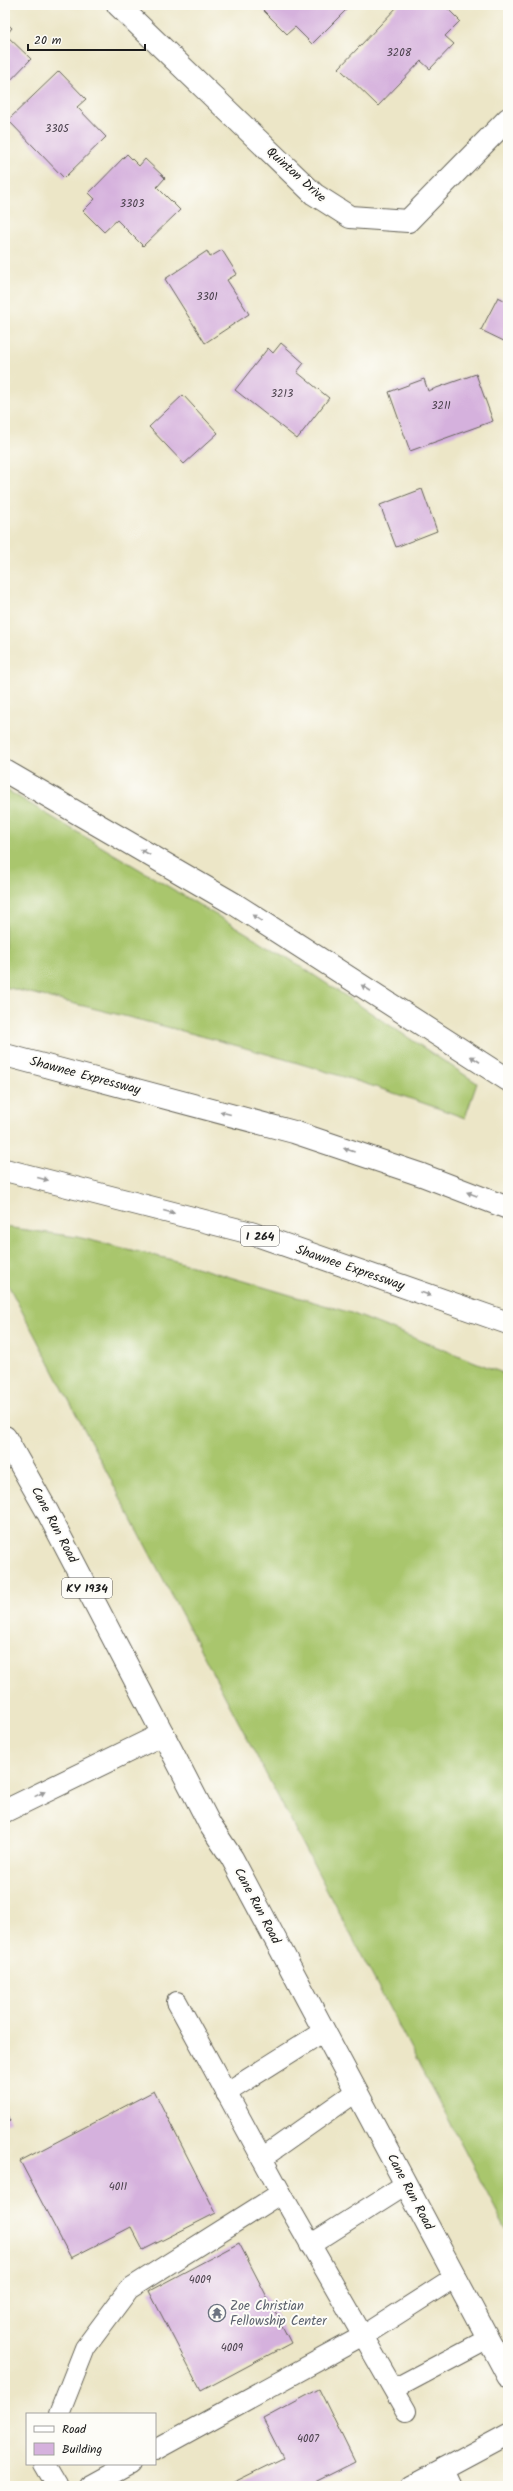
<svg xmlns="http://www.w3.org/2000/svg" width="513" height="2491" font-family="Kalam,sans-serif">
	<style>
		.grass { fill: #a9c66d; stroke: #627144 }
		.building { fill: #d5b1dd }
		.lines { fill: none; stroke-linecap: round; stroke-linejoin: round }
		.service-casing { stroke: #656358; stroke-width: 22 }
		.minor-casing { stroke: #656358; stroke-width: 24 }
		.secondary-casing { stroke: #656358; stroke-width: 24 }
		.trunk-casing { stroke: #656358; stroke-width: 24 }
		.motorway-casing { stroke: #656358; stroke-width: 24 }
		.service { stroke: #fff; stroke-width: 20 }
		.minor { stroke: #fff; stroke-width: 22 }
		.secondary { stroke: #fff; stroke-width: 22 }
		.trunk { stroke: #fff; stroke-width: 22 }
		.motorway { stroke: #fff; stroke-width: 22 }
		.oneway { fill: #999 }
		.labels { text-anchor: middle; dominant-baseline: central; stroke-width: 4; stroke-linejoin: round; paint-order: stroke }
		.number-label { font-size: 11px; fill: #4a414c }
		.shield { fill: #fdfcf7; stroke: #605f5e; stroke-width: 1 }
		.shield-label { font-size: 12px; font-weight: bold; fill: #1c1c1c }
		.street-label { font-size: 13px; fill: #1c1c1c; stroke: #fdfcf7 }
		.worship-label { font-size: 13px; fill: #5b616d; stroke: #fdfcf7; text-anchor: start }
	</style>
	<rect width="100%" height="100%" fill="#fdfcf7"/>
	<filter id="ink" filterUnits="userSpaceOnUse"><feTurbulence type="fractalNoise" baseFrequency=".025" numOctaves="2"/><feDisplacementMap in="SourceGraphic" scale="8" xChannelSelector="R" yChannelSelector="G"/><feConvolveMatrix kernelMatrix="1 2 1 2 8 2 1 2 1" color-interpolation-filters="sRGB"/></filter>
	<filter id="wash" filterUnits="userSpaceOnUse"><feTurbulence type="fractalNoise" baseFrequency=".012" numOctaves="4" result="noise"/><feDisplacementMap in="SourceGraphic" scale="16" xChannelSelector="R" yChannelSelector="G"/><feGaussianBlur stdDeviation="0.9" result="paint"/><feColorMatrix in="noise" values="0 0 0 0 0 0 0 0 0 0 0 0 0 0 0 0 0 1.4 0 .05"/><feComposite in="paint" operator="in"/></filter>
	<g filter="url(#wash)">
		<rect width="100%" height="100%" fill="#ece6c7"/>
		<g class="grass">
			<path d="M5,789L288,958L477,1083L465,1118C316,1063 160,1024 5,987Z"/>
			<polygon points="5,1227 77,1237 169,1259 351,1313 508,1375 508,2233 5,1279"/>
		</g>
		<g id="blocks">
			<g class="building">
				<polygon points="268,5 351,5 312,44 295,27 287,34 263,10"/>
				<polygon points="399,5 444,5 460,21 445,36 454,44 430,69 421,61 378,106 339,68"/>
				<polygon points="5,22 12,28 6,35 31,59 5,86"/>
				<polygon points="59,71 86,99 77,107 106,137 64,178 8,120"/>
				<polygon points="127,154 139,166 145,159 165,178 157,187 180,210 143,246 117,220 104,232 83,211 95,199 89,193"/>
				<polygon points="222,250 237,274 227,280 249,314 205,343 165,279 207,251 210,257"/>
				<polygon points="498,297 508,302 508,343 481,330"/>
				<polygon points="281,343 304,363 297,372 329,398 297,439 235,390 268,348 273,353"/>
				<polygon points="476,374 493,421 410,451 389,392 424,379 428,391"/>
				<polygon points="183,395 218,433 184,464 149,427"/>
				<polygon points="422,489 437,531 396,547 380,505"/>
				<polygon points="154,2091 216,2213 143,2250 131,2227 71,2258 20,2161"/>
				<polygon points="5,2111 10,2121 5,2124"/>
				<polygon points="239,2243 291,2343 201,2391 149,2291"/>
				<polygon points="319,2389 355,2462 307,2486 226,2486 283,2458 263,2419"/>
			</g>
		</g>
	</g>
	<g filter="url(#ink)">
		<use href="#blocks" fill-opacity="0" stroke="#656358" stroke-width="1"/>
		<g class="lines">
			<defs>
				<g id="service">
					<polyline points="226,2093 324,2031"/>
					<polyline points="262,2158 357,2091"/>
					<polyline points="281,2193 406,2411"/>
					<polyline points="310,2245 406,2184"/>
					<polyline points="394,2389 488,2339"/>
					<polyline points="59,2414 85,2348 129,2289 281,2193 177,2002"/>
					<polyline points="155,2450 363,2336 455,2277"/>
					<polyline points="44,2464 57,2486"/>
					<polyline points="443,2469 451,2486"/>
					<polyline points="90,2486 130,2464"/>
					<polyline points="411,2486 508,2434"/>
				</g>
				<polyline id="minor" points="118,5 314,194 350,217 408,221 508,119"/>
				<polyline id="secondary" points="163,1734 210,1825 232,1858 508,2376"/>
				<polyline id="trunk" points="5,1437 48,1513 163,1734"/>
				<g id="motorway">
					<polyline points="5,771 236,905 508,1080"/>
					<polyline points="5,1055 294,1132 422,1175 508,1208"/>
					<polyline points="5,1170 251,1233 508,1323"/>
					<polyline points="5,1811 163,1734"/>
				</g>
			</defs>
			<use href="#service" class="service-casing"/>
			<use href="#minor" class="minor-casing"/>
			<use href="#secondary" class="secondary-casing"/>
			<use href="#trunk" class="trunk-casing"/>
			<use href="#motorway" class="motorway-casing"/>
			<use href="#service" class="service"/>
			<use href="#minor" class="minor"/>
			<use href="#secondary" class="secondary"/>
			<use href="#trunk" class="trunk"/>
			<use href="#motorway" class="motorway"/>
		</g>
		<defs><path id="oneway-solid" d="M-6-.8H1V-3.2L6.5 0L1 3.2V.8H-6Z"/></defs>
		<g class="oneway">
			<use href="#oneway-solid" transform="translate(145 852) rotate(-150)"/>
			<use href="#oneway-solid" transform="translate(257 918) rotate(-147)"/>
			<use href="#oneway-solid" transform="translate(366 988) rotate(-147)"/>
			<use href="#oneway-solid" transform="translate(475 1059) rotate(-147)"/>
			<use href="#oneway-solid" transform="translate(225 1113) rotate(-165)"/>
			<use href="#oneway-solid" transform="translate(349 1150) rotate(-161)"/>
			<use href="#oneway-solid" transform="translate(43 1179) rotate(14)"/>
			<use href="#oneway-solid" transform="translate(472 1194) rotate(-159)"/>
			<use href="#oneway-solid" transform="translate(169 1212) rotate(14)"/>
			<use href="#oneway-solid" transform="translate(426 1294) rotate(19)"/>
			<use href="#oneway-solid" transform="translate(40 1794) rotate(-26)"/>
		</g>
	</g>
	<defs>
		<symbol id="temple-ring" viewBox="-11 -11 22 22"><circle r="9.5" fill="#fdfcf7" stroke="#6b7280" stroke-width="1.5"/><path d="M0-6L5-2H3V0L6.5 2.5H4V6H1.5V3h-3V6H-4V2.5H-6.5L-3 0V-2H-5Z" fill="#6b7280"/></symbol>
	</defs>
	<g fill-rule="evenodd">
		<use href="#temple-ring" x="207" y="2303" width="20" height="20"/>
	</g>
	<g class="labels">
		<g class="number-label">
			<text x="399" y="53">3208</text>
			<text x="57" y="129">3305</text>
			<text x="132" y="204">3303</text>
			<text x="207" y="297">3301</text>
			<text x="282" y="394">3213</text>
			<text x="441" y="406">3211</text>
			<text x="118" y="2187">4011</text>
			<text x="200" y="2280">4009</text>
			<text x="232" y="2348">4009</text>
			<text x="308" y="2439">4007</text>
		</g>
		<g class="shield">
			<rect x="241" y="1226" width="38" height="20" rx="3"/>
			<rect x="62" y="1578" width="50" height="20" rx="3"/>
		</g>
		<g class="shield-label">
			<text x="260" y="1236">I 264</text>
			<text x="87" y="1588">KY 1934</text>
		</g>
		<g class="street-label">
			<text transform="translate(296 175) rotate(42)">Quinton Drive</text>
			<text transform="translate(85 1076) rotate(15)">Shawnee Expressway</text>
			<text transform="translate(350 1268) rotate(19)">Shawnee Expressway</text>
			<text transform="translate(54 1525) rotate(62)">Cane Run Road</text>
			<text transform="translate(257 1906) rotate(62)">Cane Run Road</text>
			<text transform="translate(410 2192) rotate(62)">Cane Run Road</text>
		</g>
		<g class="worship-label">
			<text x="230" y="2306">Zoe Christian<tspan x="230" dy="15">Fellowship Center</tspan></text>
		</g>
	</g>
	<rect width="513" height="2491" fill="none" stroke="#fdfcf7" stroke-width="20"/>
	<rect x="26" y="2413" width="130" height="52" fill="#fdfcf7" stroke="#a3a29f"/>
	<rect x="34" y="2426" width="20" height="6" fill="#ffffff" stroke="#a3a29f"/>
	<text x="62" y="2433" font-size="12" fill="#1c1c1c">Road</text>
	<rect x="34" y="2443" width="20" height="12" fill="#d5b1dd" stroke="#a3a29f"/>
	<text x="62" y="2453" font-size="12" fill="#1c1c1c">Building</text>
	<path d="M28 44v6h117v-6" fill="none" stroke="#1c1c1c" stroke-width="2"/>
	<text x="34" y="44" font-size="12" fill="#1c1c1c" stroke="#fdfcf7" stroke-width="3" paint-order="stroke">20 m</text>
</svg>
